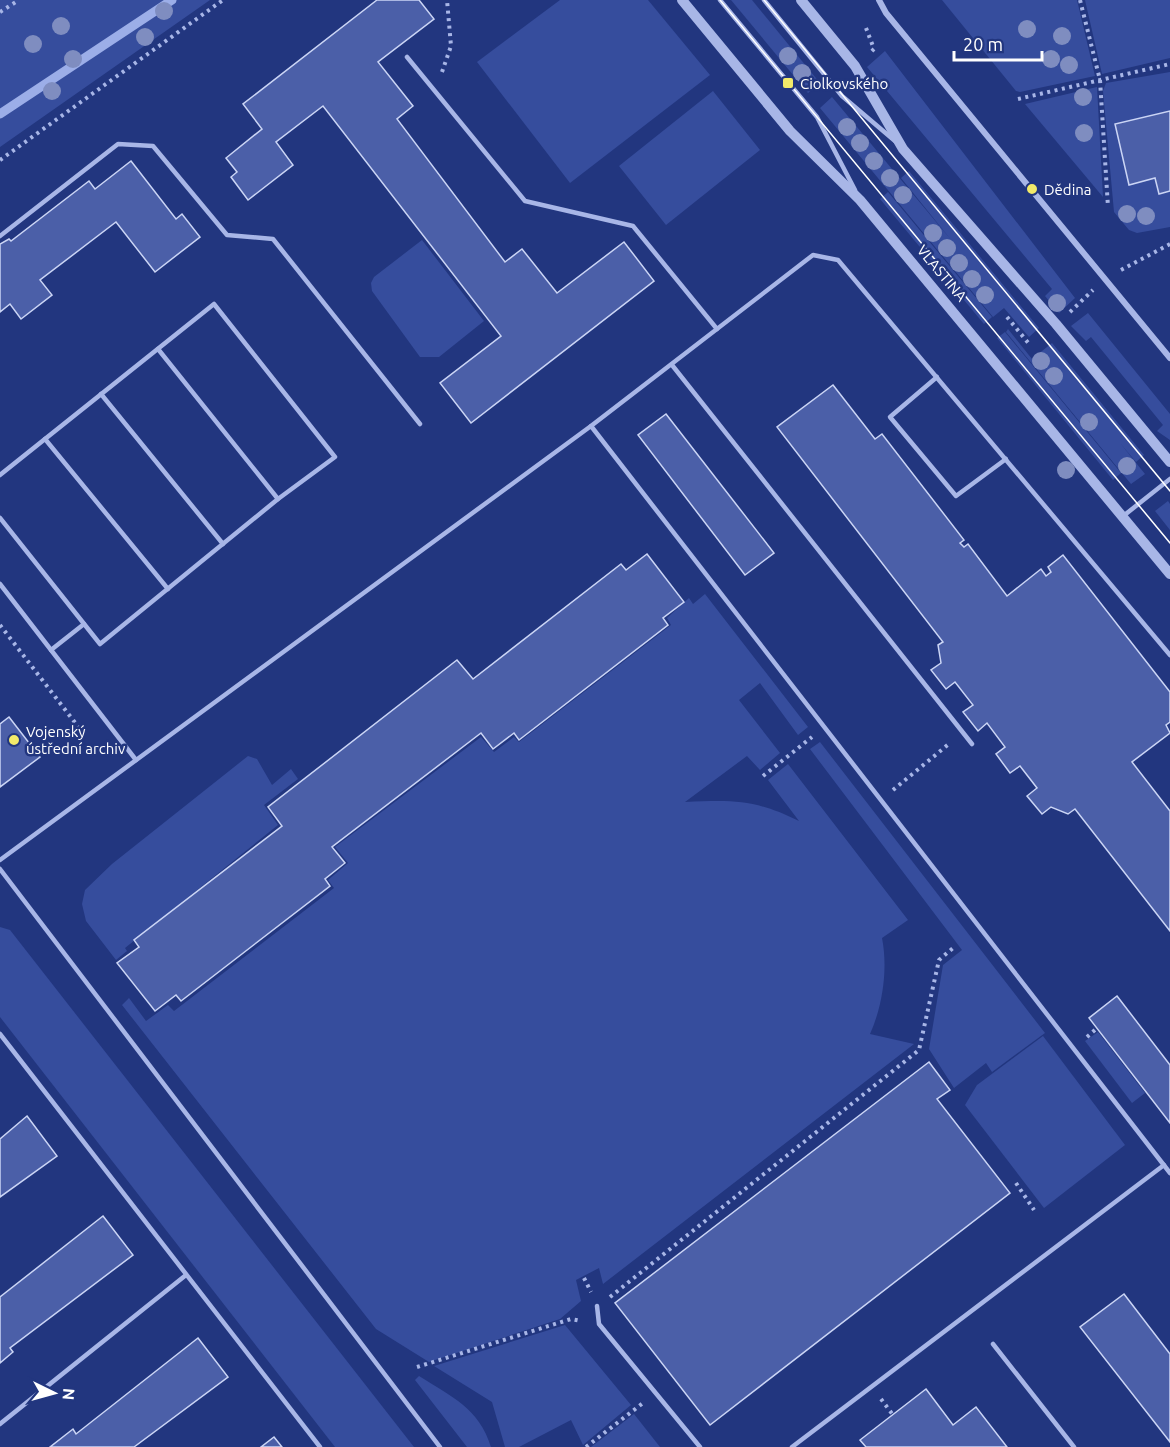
<svg xmlns="http://www.w3.org/2000/svg" width="1170" height="1447" font-family="Ubuntu,sans-serif">
	<style>
		.green { fill: #364d9d }
		.lines { fill: none; stroke-linecap: round; stroke-linejoin: round }
		.stream { stroke: #9caee8; stroke-width: 9 }
		.building { fill: #4b5fa8; stroke: #cbd5f5; stroke-width: 1.5 }
		.path { stroke: #a8b6e7; stroke-width: 4; stroke-dasharray: 3 4.5; stroke-linecap: butt }
		.service { stroke: #a8b6e7; stroke-width: 4.5 }
		.minor { stroke: #a8b6e7; stroke-width: 6 }
		.tertiary { stroke: #a8b6e7; stroke-width: 10 }
		.tram { stroke: #fff; stroke-width: 1.5 }
		.tree { fill: #7f8dc0 }
		.poi-dot { fill: #f2ea6a; stroke: #22367f; stroke-width: 2 }
		.labels { text-anchor: middle; dominant-baseline: central; stroke-width: 5; stroke-linejoin: round; paint-order: stroke }
		.poi-label { font-size: 15px; fill: #fff; stroke: #22367f; text-anchor: start }
		.street-label { font-size: 15px; fill: #fff; stroke: #22367f }
	</style>
	<rect width="100%" height="100%" fill="#22367f"/>
	<g class="green">
		<polygon points="0,0 210,0 0,147"/>
		<polygon points="560,0 648,0 710,75 570,183 477,62"/>
		<polygon points="731,0 752,0 820,83 808,93"/>
		<polygon points="942,0 1077,0 1095,76 1020,92 1016,91"/>
		<polygon points="1085,0 1170,0 1170,58 1102,74"/>
		<polygon points="885,51 1075,298 1059,313 1045,296 1052,289 867,67"/>
		<polygon points="1170,72 1170,111 1115,124 1129,185 1155,178 1159,194 1170,191 1170,227 1137,233 1129,230 1114,212 1103,91 1106,83"/>
		<polygon points="1097,87 1103,197 1025,104"/>
		<polygon points="713,91 760,150 666,225 619,166"/>
		<polygon points="832,97 952,241 901,178 909,171 1039,328 1029,337 1004,308 993,317 820,108"/>
		<polygon points="888,192 992,317 984,324 880,199"/>
		<polygon points="422,240 484,321 439,357 420,357 372,291 371,283 374,277"/>
		<polygon points="1088,313 1170,414 1170,440 1157,431 1163,425 1091,337 1086,341 1071,326"/>
		<polygon points="1008,329 1032,359 1052,343 1144,455 1136,462 1120,443 1145,474 1131,484 1006,332"/>
		<polygon points="1005,332 1121,473 1113,480 997,338"/>
		<polygon points="1168,501 1170,504 1170,530 1155,511"/>
		<path d="M705,594L808,727L798,735L760,683L739,700L780,753L760,770L747,756L685,802C734,800 754,799 799,821L768,780L788,764L908,920L882,938C888,968 883,1005 870,1034L914,1044L603,1284L599,1268L576,1280L581,1301L560,1319L429,1362L376,1329L122,1005L129,998L146,1021L168,1005L174,1011L334,888L328,880L348,863L335,847L481,737L494,752L514,737L519,742L671,625L667,618L689,598L693,604Z"/>
		<polygon points="820,742 1045,1033 992,1072 986,1063 954,1088 929,1049 943,965 962,950 810,749"/>
		<polygon points="248,756 257,759 272,785 291,769 298,779 264,805 278,825 125,948 127,951 116,960 86,921 82,904 85,890 112,864"/>
		<polygon points="0,927 10,930 414,1447 335,1447 0,1017"/>
		<polygon points="1098,1032 1145,1093 1132,1103 1085,1041"/>
		<polygon points="1043,1036 1125,1145 1044,1208 965,1105 977,1085"/>
		<polygon points="565,1325 631,1405 583,1445 571,1420 519,1447 505,1447 492,1402 434,1366"/>
		<path d="M419,1376C452,1397 479,1408 491,1447H467L415,1380Z"/>
		<polygon points="634,1414 660,1447 591,1447"/>
	</g>
	<g class="lines">
		<polyline class="stream" points="0,114 172,0"/>
	</g>
	<g class="building">
		<polygon points="377,0 419,0 434,19 378,62 413,106 397,119 505,262 522,249 557,293 624,242 654,281 471,423 440,383 501,336 323,106 276,142 293,165 248,200 231,177 237,172 226,158 262,129 243,104"/>
		<polygon points="1170,111 1170,191 1159,194 1155,178 1129,185 1115,124"/>
		<polygon points="131,161 176,219 182,214 200,237 155,272 116,222 40,280 52,295 21,319 10,304 0,312 0,244 9,239 11,241 89,181 95,189"/>
		<polygon points="833,385 875,439 882,434 964,540 960,543 964,547 968,544 1007,596 1041,569 1046,576 1051,572 1048,567 1063,555 1170,692 1170,722 1166,725 1170,733 1132,762 1170,811 1170,931 1075,809 1068,814 1051,807 1042,814 1027,796 1037,788 1020,766 1010,773 996,754 1005,747 987,723 978,731 963,712 973,705 955,682 946,689 931,670 941,663 938,645 943,642 777,427"/>
		<polygon points="666,414 774,553 745,575 638,435"/>
		<polygon points="647,554 684,602 663,618 668,625 519,740 514,733 493,749 481,733 332,847 345,863 325,879 330,886 181,1001 176,995 155,1011 117,963 139,947 134,940 282,826 268,807 457,660 473,679 621,564 626,570"/>
		<polygon points="9,717 40,757 0,787 0,724"/>
		<polygon points="1117,996 1170,1065 1170,1123 1089,1018"/>
		<polygon points="929,1062 950,1090 937,1099 1010,1193 710,1425 615,1303"/>
		<polygon points="27,1116 57,1156 0,1197 0,1139"/>
		<polygon points="103,1216 133,1255 10,1348 13,1352 0,1363 0,1297"/>
		<polygon points="1124,1294 1170,1354 1170,1442 1080,1327"/>
		<polygon points="198,1338 228,1377 134,1447 50,1447 73,1429 76,1434"/>
		<polygon points="926,1389 953,1425 976,1407 1007,1447 866,1447 860,1440"/>
		<polygon points="274,1437 282,1447 261,1447"/>
	</g>
	<g class="lines">
		<g class="path">
			<polyline points="1080,0 1100,80 1108,207"/>
			<polyline points="0,12 19,0"/>
			<polyline points="866,28 874,49 869,54"/>
			<polyline points="442,72 451,46 447,0"/>
			<polyline points="1018,99 1170,64"/>
			<polyline points="0,160 223,0"/>
			<polyline points="1121,270 1170,244"/>
			<polyline points="1070,312 1093,290"/>
			<polyline points="1007,317 1030,345"/>
			<polyline points="0,625 83,733"/>
			<polyline points="763,776 812,737"/>
			<polyline points="893,790 950,743"/>
			<polyline points="1087,1037 1095,1030"/>
			<polyline points="1016,1183 1034,1210"/>
			<polyline points="584,1278 591,1292"/>
			<polyline points="610,1297 919,1050 939,960 953,948"/>
			<polyline points="417,1367 571,1319 581,1321"/>
			<polyline points="881,1399 893,1415"/>
			<polyline points="586,1447 643,1403"/>
		</g>
		<g class="service">
			<polyline points="720,0 817,117 855,190"/>
			<polyline points="764,0 842,96 895,141"/>
			<polyline points="407,57 525,201 633,226 717,329"/>
			<polyline points="0,236 118,144 153,146 227,235 273,239 420,424"/>
			<polyline points="158,349 278,499"/>
			<polyline points="672,365 972,744"/>
			<polyline points="937,377 890,417 956,496 1006,459"/>
			<polyline points="101,394 223,544"/>
			<polyline points="591,426 813,255 838,260 1170,655"/>
			<polyline points="45,439 168,589"/>
			<polyline points="0,475 214,304 335,457 278,499 100,644 0,518"/>
			<polyline points="1122,517 1170,479"/>
			<polyline points="0,584 136,760"/>
			<polyline points="51,650 84,624"/>
			<polyline points="0,860 591,426 1170,1173"/>
			<polyline points="0,869 440,1447"/>
			<polyline points="0,1034 320,1447"/>
			<polyline points="597,1306 599,1324 700,1447"/>
			<polyline points="993,1344 1074,1447"/>
			<polyline points="0,1424 186,1275"/>
			<polyline points="792,1447 1164,1165"/>
		</g>
		<polyline class="minor" points="879,0 886,13 1170,358"/>
		<g class="tertiary">
			<polyline points="682,0 790,131 860,200 1170,574"/>
			<polyline points="801,0 855,66 903,149 1056,324 1170,462"/>
		</g>
		<g class="tram">
			<polyline points="720,0 1170,543"/>
			<polyline points="764,0 1170,491"/>
		</g>
	</g>
	<g class="tree">
		<circle cx="164" cy="11" r="9"/>
		<circle cx="61" cy="26" r="9"/>
		<circle cx="1027" cy="29" r="9"/>
		<circle cx="1062" cy="36" r="9"/>
		<circle cx="145" cy="37" r="9"/>
		<circle cx="33" cy="44" r="9"/>
		<circle cx="788" cy="56" r="9"/>
		<circle cx="73" cy="59" r="9"/>
		<circle cx="1051" cy="59" r="9"/>
		<circle cx="1069" cy="65" r="9"/>
		<circle cx="802" cy="73" r="9"/>
		<circle cx="52" cy="91" r="9"/>
		<circle cx="1083" cy="97" r="9"/>
		<circle cx="847" cy="127" r="9"/>
		<circle cx="1084" cy="133" r="9"/>
		<circle cx="860" cy="143" r="9"/>
		<circle cx="874" cy="161" r="9"/>
		<circle cx="890" cy="178" r="9"/>
		<circle cx="903" cy="195" r="9"/>
		<circle cx="1127" cy="214" r="9"/>
		<circle cx="1146" cy="216" r="9"/>
		<circle cx="933" cy="233" r="9"/>
		<circle cx="947" cy="248" r="9"/>
		<circle cx="959" cy="263" r="9"/>
		<circle cx="972" cy="279" r="9"/>
		<circle cx="985" cy="295" r="9"/>
		<circle cx="1057" cy="303" r="9"/>
		<circle cx="1041" cy="361" r="9"/>
		<circle cx="1054" cy="376" r="9"/>
		<circle cx="1089" cy="422" r="9"/>
		<circle cx="1127" cy="466" r="9"/>
		<circle cx="1066" cy="470" r="9"/>
	</g>
	<g class="poi-dot">
		<rect x="782" y="77" width="12" height="12" rx="3"/>
		<circle cx="1032" cy="189" r="6"/>
		<circle cx="14" cy="740" r="6"/>
	</g>
	<g class="labels">
		<g class="poi-label">
			<text x="800" y="83">Ciolkovského</text>
			<text x="1044" y="189">Dědina</text>
			<text x="26" y="731">Vojenský<tspan x="26" dy="17">ústřední archiv</tspan></text>
		</g>
		<g class="street-label">
			<text transform="translate(942 273) rotate(50)">VLASTINA</text>
		</g>
	</g>
	<g transform="translate(54 1393) rotate(95)" stroke="#22367f" stroke-width="4.5" paint-order="stroke">
	<path d="M0-4.5L10 22L0 15L-10 22Z" fill="#ffffff"/>
	<text y="-9" font-size="16" font-weight="bold" text-anchor="middle" fill="#ffffff">N</text>
	</g>
	<path d="M954 51v9h88v-9" fill="none" stroke="#ffffff" stroke-width="3"/>
	<text x="963" y="51" font-size="18" fill="#ffffff" stroke="#22367f" stroke-width="4.5" paint-order="stroke">20 m</text>
</svg>
